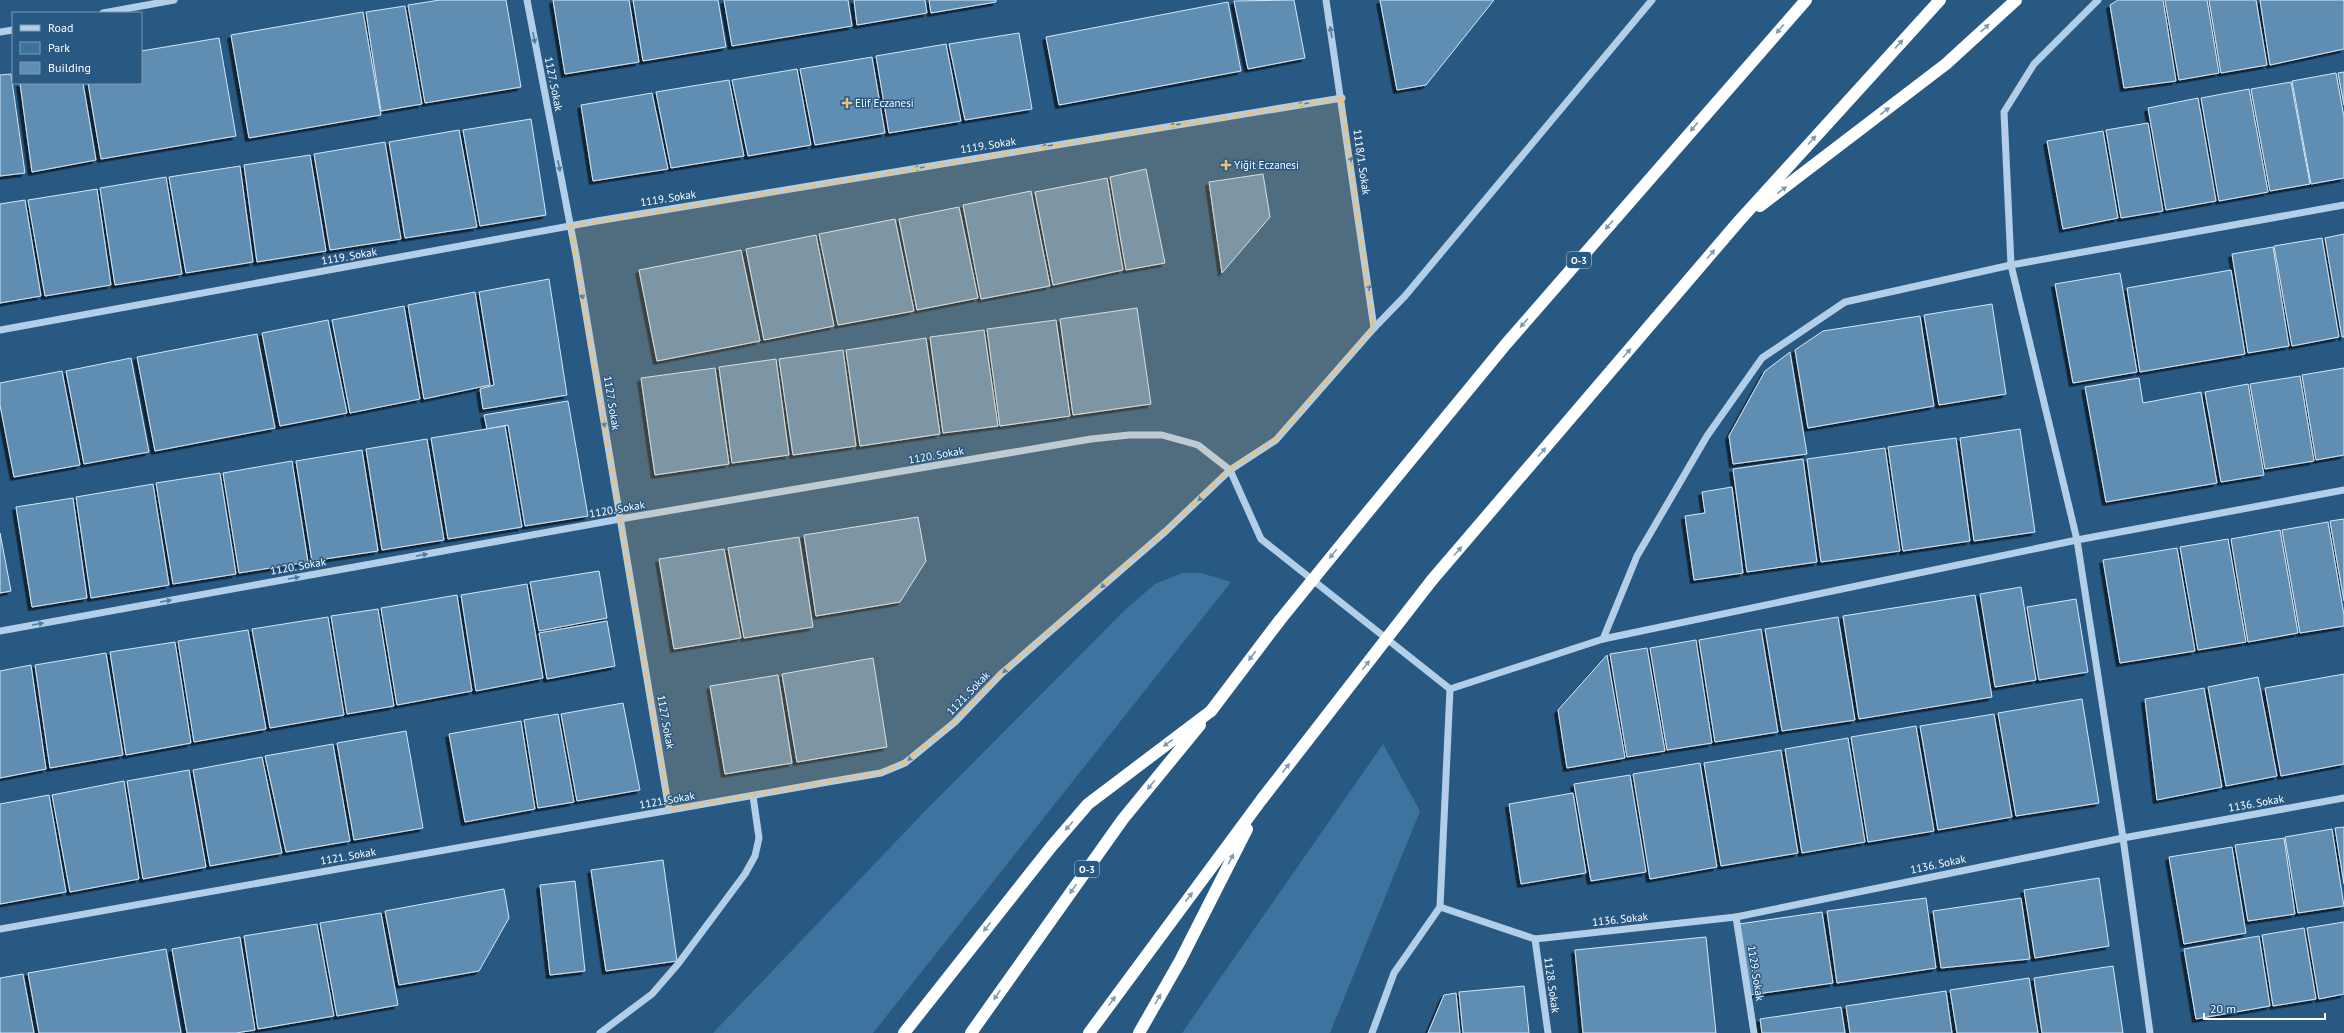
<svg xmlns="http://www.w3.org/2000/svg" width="2344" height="1033" font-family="'PT Sans',sans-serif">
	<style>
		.green { fill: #3d739f }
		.building { fill: #618db2; stroke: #d5e7f5; filter: url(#shadow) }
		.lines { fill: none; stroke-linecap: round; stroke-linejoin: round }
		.minor { stroke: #b2cfe7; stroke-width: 7 }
		.highway { stroke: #fff; stroke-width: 12 }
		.highway-bridge { stroke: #fff; stroke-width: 12 }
		.oneway { fill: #7e9bb5 }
		.oneway2 { fill: #517ca1 }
		.marked { fill: #eec078; fill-opacity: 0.2; stroke: #eec078; stroke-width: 3; stroke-dasharray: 8 5; stroke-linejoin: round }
		.poi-dot { fill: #eec078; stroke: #285983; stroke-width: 1.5 }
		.labels { text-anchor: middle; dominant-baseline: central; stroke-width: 3; stroke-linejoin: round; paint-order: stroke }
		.shield { fill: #285983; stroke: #becdda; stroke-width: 1 }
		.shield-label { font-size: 10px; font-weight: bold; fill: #fff }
		.street-label { font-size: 11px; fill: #fff; stroke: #285983 }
		.poi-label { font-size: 11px; fill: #fff; stroke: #285983; text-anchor: start }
	</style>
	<defs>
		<filter id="shadow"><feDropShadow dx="-3.5" dy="3.5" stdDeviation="0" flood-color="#0009"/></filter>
	</defs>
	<rect width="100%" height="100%" fill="#285983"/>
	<g class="green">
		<polygon points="1182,573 1201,573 1231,582 873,1033 713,1033 928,808 1125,610 1155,584"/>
		<polygon points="1383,744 1420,811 1330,1033 1182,1033"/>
	</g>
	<g class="building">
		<polygon points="440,0 506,0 521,87 425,103 408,5"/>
		<polygon points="553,0 629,0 639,62 565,74"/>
		<polygon points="633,0 718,0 726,47 643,61"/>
		<polygon points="724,0 848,0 852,26 732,46"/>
		<polygon points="854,0 925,0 927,13 857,25"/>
		<polygon points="929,0 996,0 996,2 931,13"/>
		<polygon points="1294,0 1305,58 1248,69 1234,1"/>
		<polygon points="1380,0 1494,0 1426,85 1397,90"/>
		<polygon points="2118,0 2163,0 2176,81 2124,88 2110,5"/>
		<polygon points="2165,0 2207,0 2219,73 2179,80"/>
		<polygon points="2209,0 2256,0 2267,65 2221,73"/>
		<polygon points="2260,0 2344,0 2344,49 2270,65"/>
		<polygon points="1228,2 1241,71 1059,105 1046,37"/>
		<polygon points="405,6 422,104 381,111 366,12"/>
		<polygon points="363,12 381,115 249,138 231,35"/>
		<polygon points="1019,33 1032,109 965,120 949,44"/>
		<polygon points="219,38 236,136 101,159 88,83 141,83 141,51"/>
		<polygon points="946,44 961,121 889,133 876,56"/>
		<polygon points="872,57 885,133 815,145 800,69"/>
		<polygon points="797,69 811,145 748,156 732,80"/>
		<polygon points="2344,72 2344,105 2338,73"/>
		<polygon points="2336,73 2344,117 2344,178 2311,184 2292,81"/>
		<polygon points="11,74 25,173 0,176 0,75"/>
		<polygon points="729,80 744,156 671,168 656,92"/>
		<polygon points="2291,82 2310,184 2270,191 2251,89"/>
		<polygon points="20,83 83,83 96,160 32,172"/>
		<polygon points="2249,89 2268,192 2219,201 2201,98"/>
		<polygon points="652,93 668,169 593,181 581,105"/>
		<polygon points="2198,98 2216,201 2166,210 2148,108"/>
		<polygon points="531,119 546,215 480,226 463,130"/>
		<polygon points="2148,123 2163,211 2121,218 2106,130"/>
		<polygon points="459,130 477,227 405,238 389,142"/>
		<polygon points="2103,131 2118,218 2063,229 2047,141"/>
		<polygon points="385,142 401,239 330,250 314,154"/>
		<polygon points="310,155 326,251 257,262 244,165"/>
		<polygon points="240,166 253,262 186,273 169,177"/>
		<polygon points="1146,169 1165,263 1126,270 1110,177"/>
		<polygon points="1263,174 1270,217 1222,273 1209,182"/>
		<polygon points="166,177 182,274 115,285 100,188"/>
		<polygon points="1107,178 1123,270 1053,285 1035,192"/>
		<polygon points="97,189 111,285 45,296 28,200"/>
		<polygon points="1031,191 1050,286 981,299 963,205"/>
		<polygon points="25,200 41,296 0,303 0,204"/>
		<polygon points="959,207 978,298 917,310 899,219"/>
		<polygon points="895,219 914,311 838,325 819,234"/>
		<polygon points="2344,234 2344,337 2342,337 2325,238"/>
		<polygon points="816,235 834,326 764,340 746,249"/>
		<polygon points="2322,238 2339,337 2292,346 2274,246"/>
		<polygon points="2273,247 2289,346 2248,353 2232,254"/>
		<polygon points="741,250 760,341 657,361 639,270"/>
		<polygon points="2231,270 2245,354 2140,372 2127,288"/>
		<polygon points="2120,273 2137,372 2073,383 2055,284"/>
		<polygon points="549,279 567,395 483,409 480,389 494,385 479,292"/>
		<polygon points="475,292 490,385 424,399 408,305"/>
		<polygon points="1992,304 2006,394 1939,405 1924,315"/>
		<polygon points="404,306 420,399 350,413 332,320"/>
		<polygon points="1137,308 1151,404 1073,415 1060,319"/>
		<polygon points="1920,316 1934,406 1808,428 1795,350 1823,331"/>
		<polygon points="328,320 347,413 280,426 262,333"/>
		<polygon points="1056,320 1070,416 1000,426 987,329"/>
		<polygon points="984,330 998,426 943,433 930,337"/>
		<polygon points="257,334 275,428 155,451 137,357"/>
		<polygon points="926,338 940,434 860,446 846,350"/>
		<polygon points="843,350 856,446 793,455 779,359"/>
		<polygon points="1790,352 1807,454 1733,464 1729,436 1765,371"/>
		<polygon points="131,358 149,452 84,464 66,371"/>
		<polygon points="776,359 789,455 732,463 719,367"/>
		<polygon points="715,368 729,464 655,475 641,378"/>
		<polygon points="2344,368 2344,455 2316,460 2302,375"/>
		<polygon points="62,371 80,465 14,477 0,405 0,383"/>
		<polygon points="2300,376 2314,461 2265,469 2250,384"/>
		<polygon points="2139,378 2143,403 2201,392 2217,483 2106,502 2085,387"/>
		<polygon points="2248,384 2264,475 2221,482 2205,392"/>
		<polygon points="568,401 588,516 525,526 508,425 487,429 484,415"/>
		<polygon points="505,426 522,527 448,539 431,438"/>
		<polygon points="2020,429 2035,532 1974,541 1960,438"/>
		<polygon points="1956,438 1970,541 1903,551 1888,447"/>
		<polygon points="427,439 444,540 382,550 366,449"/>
		<polygon points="1885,448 1900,551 1821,562 1807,459"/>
		<polygon points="362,450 378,551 312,561 296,461"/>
		<polygon points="1803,459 1817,562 1747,572 1733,469"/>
		<polygon points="292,461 308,562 239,573 223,473"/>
		<polygon points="220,473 236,574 173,584 156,483"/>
		<polygon points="153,484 169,585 91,598 76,497"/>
		<polygon points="1732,487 1743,573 1694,580 1685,516 1705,513 1702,492"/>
		<polygon points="73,498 87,598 32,607 16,507"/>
		<polygon points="918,517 926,561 900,602 816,616 804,535"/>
		<polygon points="2344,519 2344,601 2330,521"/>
		<polygon points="2328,522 2344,615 2344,626 2300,633 2282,530"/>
		<polygon points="2280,530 2298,633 2248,642 2231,539"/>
		<polygon points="0,533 11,591 0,593"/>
		<polygon points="799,537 813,627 744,638 728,548"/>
		<polygon points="2228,539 2246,642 2198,650 2180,547"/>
		<polygon points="2177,548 2195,651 2120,663 2103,560"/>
		<polygon points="724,549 741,638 674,649 659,559"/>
		<polygon points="599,571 607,618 539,631 530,582"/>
		<polygon points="527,584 543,678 476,691 461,595"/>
		<polygon points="2021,587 2036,680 1995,687 1980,594"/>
		<polygon points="457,595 472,691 397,705 381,608"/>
		<polygon points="1975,595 1992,697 1859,719 1843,616"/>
		<polygon points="2076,599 2088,672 2039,680 2027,607"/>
		<polygon points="378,609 394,706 347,714 331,616"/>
		<polygon points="328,617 344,715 270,728 252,629"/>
		<polygon points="1838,617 1855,720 1782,731 1765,629"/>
		<polygon points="607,621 615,666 547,679 539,633"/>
		<polygon points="1761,629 1778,732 1715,742 1699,640"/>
		<polygon points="248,630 266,729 194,742 178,641"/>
		<polygon points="1696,640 1712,743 1667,750 1650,648"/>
		<polygon points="175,642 191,743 126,755 110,652"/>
		<polygon points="1647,648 1665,751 1627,757 1610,654"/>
		<polygon points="106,653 123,755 50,768 35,665"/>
		<polygon points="1607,655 1625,758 1567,768 1558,710"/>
		<polygon points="873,658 887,747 797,762 782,674"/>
		<polygon points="31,665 46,769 0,778 0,671"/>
		<polygon points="2344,674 2344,764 2281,776 2265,688"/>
		<polygon points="778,675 792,763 725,774 710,686"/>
		<polygon points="2258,677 2277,776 2226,786 2208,687"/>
		<polygon points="2204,688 2222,787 2157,800 2145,699"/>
		<polygon points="2082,699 2099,803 2016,816 1998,713"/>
		<polygon points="623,703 640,790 577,801 561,714"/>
		<polygon points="558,714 574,802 538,808 524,720"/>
		<polygon points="1994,714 2012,817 1938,830 1920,726"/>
		<polygon points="521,721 535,809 465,822 449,734"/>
		<polygon points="1916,726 1934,831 1868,842 1851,737"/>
		<polygon points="406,731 423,828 354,840 337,743"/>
		<polygon points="1848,738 1865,842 1802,853 1785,749"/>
		<polygon points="333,744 350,841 286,852 265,756"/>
		<polygon points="1781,750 1798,853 1721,866 1704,763"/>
		<polygon points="262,757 282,853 210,866 193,770"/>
		<polygon points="1700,763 1717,867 1650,879 1633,774"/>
		<polygon points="189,770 206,867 143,879 127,781"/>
		<polygon points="1630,775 1646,872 1591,881 1574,784"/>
		<polygon points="124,781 139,879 70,892 52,795"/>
		<polygon points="1573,793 1586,873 1521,884 1509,804"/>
		<polygon points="49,795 66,892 0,904 0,804"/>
		<polygon points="2344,827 2344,884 2335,828"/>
		<polygon points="2332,829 2344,906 2298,913 2285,837"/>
		<polygon points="2284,838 2295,914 2248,921 2235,845"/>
		<polygon points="2232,847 2246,933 2184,944 2169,857"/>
		<polygon points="663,860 677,961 606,971 591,870"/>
		<polygon points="2099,878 2109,946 2035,958 2024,890"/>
		<polygon points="575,881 585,971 550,975 540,885"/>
		<polygon points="504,889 509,918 479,971 399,985 385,911"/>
		<polygon points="1926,898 1936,968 1837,983 1827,911"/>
		<polygon points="2021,898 2030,959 1941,968 1933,911"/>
		<polygon points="1822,912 1833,983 1750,995 1739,924"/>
		<polygon points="381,913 398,1005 337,1016 320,923"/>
		<polygon points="2344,922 2344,994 2319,999 2307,928"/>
		<polygon points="317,924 334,1016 258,1029 244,936"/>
		<polygon points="2304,928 2316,999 2273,1006 2262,935"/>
		<polygon points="2259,936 2270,1006 2196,1019 2184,949"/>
		<polygon points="240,937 255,1030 236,1033 187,1033 172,949"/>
		<polygon points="1706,937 1716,1033 1583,1033 1575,950"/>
		<polygon points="166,949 181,1033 39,1033 28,973"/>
		<polygon points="2113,966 2123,1033 2042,1033 2034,978"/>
		<polygon points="23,974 34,1033 0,1033 0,978"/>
		<polygon points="2029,978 2038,1033 1957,1033 1950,990"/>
		<polygon points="1524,986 1529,1033 1463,1033 1459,992"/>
		<polygon points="1946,991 1952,1033 1850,1033 1846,1006"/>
		<polygon points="1456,993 1460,1033 1428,1033 1444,995"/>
		<polygon points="1841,1007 1845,1033 1762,1033 1760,1019"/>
	</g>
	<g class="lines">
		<g class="minor">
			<polyline points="527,0 576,255 669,810"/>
			<polyline points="1326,0 1374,328"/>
			<polyline points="2098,0 2034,64 2004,112 2011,265 2077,540 2123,838 2150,1033"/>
			<polyline points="103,13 174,0"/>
			<polyline points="0,32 13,30"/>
			<polyline points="0,330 597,221 1342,98"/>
			<polyline points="0,631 620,519 1091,439 1129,435 1162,435 1198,445 1230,470 1261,539 1450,689"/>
			<polyline points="1603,639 1637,556 1707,436 1762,358 1845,302 2011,265 2344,205"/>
			<polyline points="1450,689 1603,639 2077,540 2344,490"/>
			<polyline points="1440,907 1535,939 1736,917 2123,838 2344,798"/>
			<polyline points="1736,917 1754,1033"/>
			<polyline points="0,929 828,782 881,773 905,763 955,722 1001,674 1166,531 1230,470 1276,440 1374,328 1405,296 1652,0"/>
			<polyline points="1535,939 1548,1033"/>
			<polyline points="600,1033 652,994 678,964 745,874 755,856 759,838 753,796"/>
			<polyline points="1372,1033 1394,973 1440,907 1450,689"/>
		</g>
		<g class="highway">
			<polyline points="1760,206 1946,64 2016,0"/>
			<polyline points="1358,524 1506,344 1806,0"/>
			<polyline points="1432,580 1739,221 1940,0"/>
			<polyline points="904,1033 1051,847 1088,804 1211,711"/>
			<polyline points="971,1033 1123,819 1200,725"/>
			<polyline points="1089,1033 1262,799"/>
			<polyline points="1139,1033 1180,961 1247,829"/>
		</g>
		<g class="highway-bridge">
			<polyline points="1211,711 1280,620 1358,524"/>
			<polyline points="1262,799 1432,580"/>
		</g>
	</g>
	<defs><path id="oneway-solid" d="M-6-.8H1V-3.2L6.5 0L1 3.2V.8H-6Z"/></defs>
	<g class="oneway">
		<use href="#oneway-solid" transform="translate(1985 28) rotate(-43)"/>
		<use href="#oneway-solid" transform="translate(1780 29) rotate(131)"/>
		<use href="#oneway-solid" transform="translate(1899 44) rotate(-47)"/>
		<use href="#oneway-solid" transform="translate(1885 111) rotate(-38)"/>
		<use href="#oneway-solid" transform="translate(1694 127) rotate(131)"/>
		<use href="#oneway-solid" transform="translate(1812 140) rotate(-48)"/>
		<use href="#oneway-solid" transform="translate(1782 190) rotate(-36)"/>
		<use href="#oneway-solid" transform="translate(1609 225) rotate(131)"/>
		<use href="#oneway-solid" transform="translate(1711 254) rotate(-49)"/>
		<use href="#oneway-solid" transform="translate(1524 323) rotate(131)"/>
		<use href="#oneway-solid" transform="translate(1627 353) rotate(-49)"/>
		<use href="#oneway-solid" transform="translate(1542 452) rotate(-49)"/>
		<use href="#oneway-solid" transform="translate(1458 551) rotate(-49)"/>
		<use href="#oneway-solid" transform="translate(1333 554) rotate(129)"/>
		<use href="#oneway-solid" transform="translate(1252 656) rotate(127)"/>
		<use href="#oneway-solid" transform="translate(1366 665) rotate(-52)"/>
		<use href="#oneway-solid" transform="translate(1168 743) rotate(144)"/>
		<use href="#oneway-solid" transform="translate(1286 768) rotate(-52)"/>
		<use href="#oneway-solid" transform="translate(1151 785) rotate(129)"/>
		<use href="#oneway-solid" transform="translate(1069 826) rotate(131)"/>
		<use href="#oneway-solid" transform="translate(1231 859) rotate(-63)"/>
		<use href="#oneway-solid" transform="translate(1073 889) rotate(126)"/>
		<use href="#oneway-solid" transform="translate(1189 897) rotate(-53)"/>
		<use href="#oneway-solid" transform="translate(987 927) rotate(128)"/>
		<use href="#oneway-solid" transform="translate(997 995) rotate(124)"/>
		<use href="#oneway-solid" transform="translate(1158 999) rotate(-60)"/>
		<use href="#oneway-solid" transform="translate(1112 1001) rotate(-54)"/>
	</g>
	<g class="oneway2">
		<use href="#oneway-solid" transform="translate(1331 32) rotate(-99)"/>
		<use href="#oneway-solid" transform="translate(534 38) rotate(79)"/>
		<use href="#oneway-solid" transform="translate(1303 104) rotate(171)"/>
		<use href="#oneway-solid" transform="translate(1175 125) rotate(171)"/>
		<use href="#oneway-solid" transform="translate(1047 146) rotate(171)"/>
		<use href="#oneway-solid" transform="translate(1351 161) rotate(-98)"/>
		<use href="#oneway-solid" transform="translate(559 166) rotate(79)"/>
		<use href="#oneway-solid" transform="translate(919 168) rotate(171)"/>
		<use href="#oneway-solid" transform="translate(1369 289) rotate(-97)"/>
		<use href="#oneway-solid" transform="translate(582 294) rotate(80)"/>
		<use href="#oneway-solid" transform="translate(604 422) rotate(81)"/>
		<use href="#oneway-solid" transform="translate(1202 497) rotate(137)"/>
		<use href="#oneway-solid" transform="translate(422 555) rotate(-10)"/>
		<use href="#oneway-solid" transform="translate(294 578) rotate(-10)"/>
		<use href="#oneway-solid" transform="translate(1105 584) rotate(139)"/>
		<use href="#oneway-solid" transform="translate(166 601) rotate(-10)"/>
		<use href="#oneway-solid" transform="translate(38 624) rotate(-10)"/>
		<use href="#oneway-solid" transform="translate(1007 669) rotate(139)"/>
		<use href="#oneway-solid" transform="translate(912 757) rotate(141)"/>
	</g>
	<path class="marked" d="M1342,98L1374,328L1276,440L1230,470L1166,531L1001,674L955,722L905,763L881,773L669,810L570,226Z"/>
	<g class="poi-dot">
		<path d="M845 97h4v4h4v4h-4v4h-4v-4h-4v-4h4z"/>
		<path d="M1224 159h4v4h4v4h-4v4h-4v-4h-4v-4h4z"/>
	</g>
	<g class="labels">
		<g class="shield">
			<rect x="1567" y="252" width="24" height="16" rx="3"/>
			<rect x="1075" y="861" width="24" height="16" rx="3"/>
		</g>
		<g class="shield-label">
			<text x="1579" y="260">O-3</text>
			<text x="1087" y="869">O-3</text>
		</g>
		<g class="street-label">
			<text transform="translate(554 84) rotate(79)">1127. Sokak</text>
			<text transform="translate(988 145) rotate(-9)">1119. Sokak</text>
			<text transform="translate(1362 162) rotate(82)">1118/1. Sokak</text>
			<text transform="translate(668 198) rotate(-9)">1119. Sokak</text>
			<text transform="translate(349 256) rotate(-10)">1119. Sokak</text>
			<text transform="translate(612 403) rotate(81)">1127. Sokak</text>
			<text transform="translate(936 455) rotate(-10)">1120. Sokak</text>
			<text transform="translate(617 509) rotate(-10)">1120. Sokak</text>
			<text transform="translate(298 566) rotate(-10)">1120. Sokak</text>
			<text transform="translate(968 693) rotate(-46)">1121. Sokak</text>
			<text transform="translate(666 722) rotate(80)">1127. Sokak</text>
			<text transform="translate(667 800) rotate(-10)">1121. Sokak</text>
			<text transform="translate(2256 803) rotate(-10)">1136. Sokak</text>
			<text transform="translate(348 856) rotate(-10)">1121. Sokak</text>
			<text transform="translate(1938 864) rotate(-12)">1136. Sokak</text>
			<text transform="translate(1620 919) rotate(-6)">1136. Sokak</text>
			<text transform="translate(1756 973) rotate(81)">1129. Sokak</text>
			<text transform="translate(1552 985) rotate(82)">1128. Sokak</text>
		</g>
		<g class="poi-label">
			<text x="855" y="103">Elif Eczanesi</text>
			<text x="1234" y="165">Yiğit Eczanesi</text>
		</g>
	</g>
	<rect x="12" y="12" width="130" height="72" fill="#285983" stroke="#7e9bb5"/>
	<rect x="20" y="25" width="20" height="6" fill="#b2cfe7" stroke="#7e9bb5"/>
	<text x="48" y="32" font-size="12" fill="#ffffff">Road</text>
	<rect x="20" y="42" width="20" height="12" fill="#3d739f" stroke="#7e9bb5"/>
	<text x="48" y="52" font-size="12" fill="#ffffff">Park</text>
	<rect x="20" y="62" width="20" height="12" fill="#618db2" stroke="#7e9bb5"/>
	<text x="48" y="72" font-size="12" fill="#ffffff">Building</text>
	<path d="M2204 1013v6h121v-6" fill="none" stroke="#ffffff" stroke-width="2"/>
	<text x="2210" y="1013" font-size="12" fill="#ffffff" stroke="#285983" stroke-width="3" paint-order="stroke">20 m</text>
</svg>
